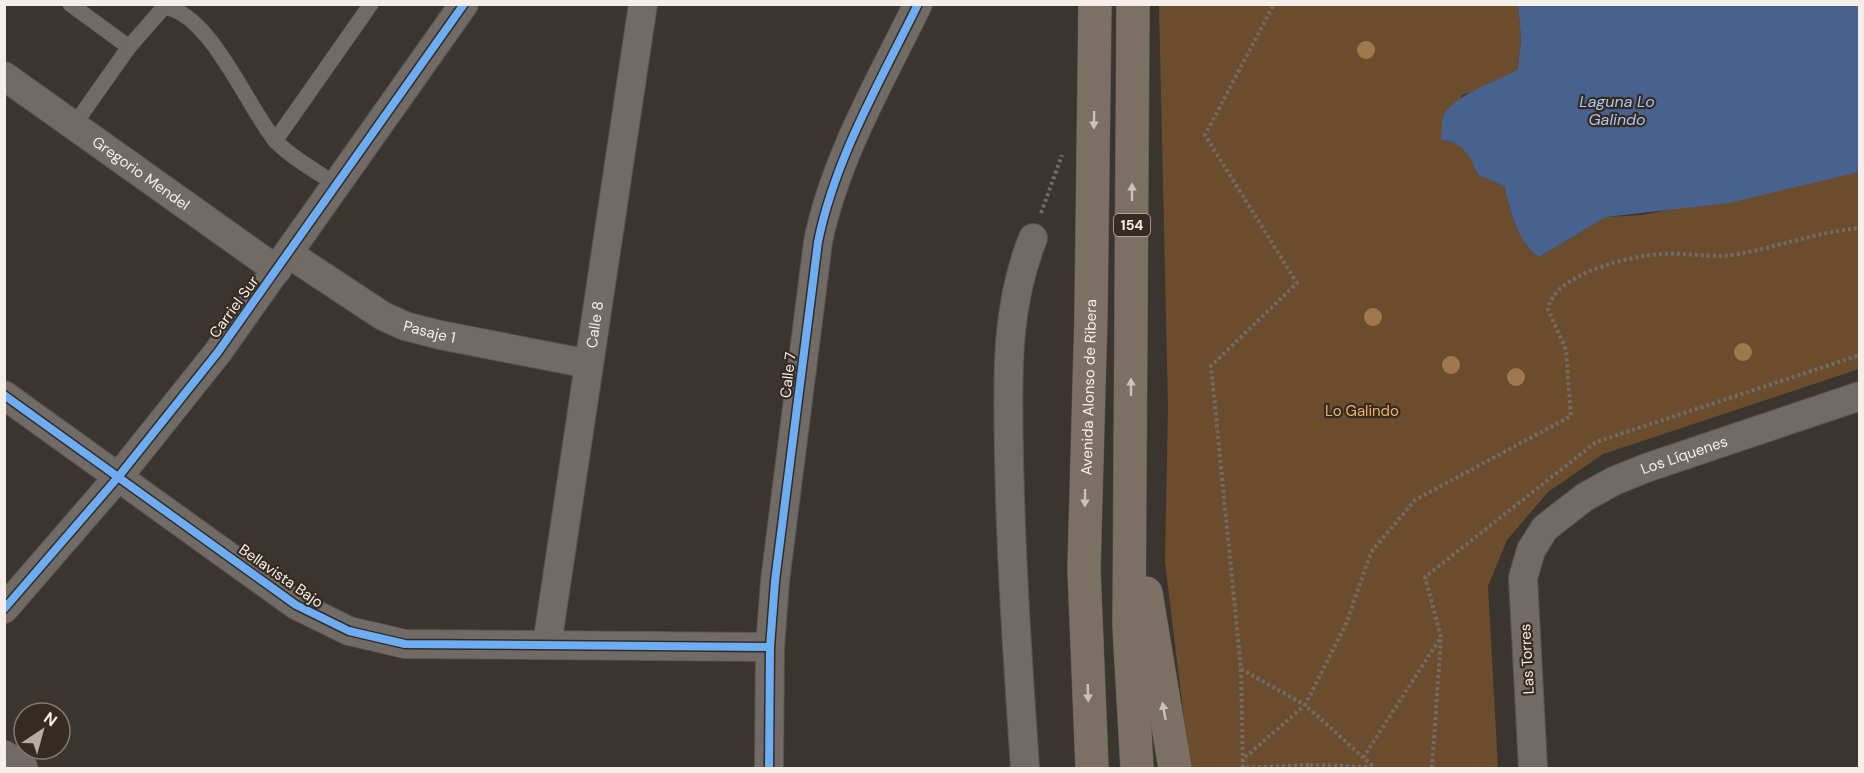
<svg xmlns="http://www.w3.org/2000/svg" width="1864" height="773" font-family="'DM Sans',sans-serif">
	<style>
		.green { fill: #6b4d2e }
		.water { fill: #486290 }
		.lines { fill: none; stroke-linecap: round; stroke-linejoin: round }
		.lane-casing { stroke: #58544f; stroke-width: 16 }
		.street-casing { stroke: #58544f; stroke-width: 30 }
		.secondary-casing { stroke: #58544f; stroke-width: 34 }
		.highway-casing { stroke: #58544f; stroke-width: 34 }
		.path { stroke: #706b67; stroke-width: 4; stroke-dasharray: 3 3; stroke-linecap: butt }
		.lane { stroke: #706b67; stroke-width: 15 }
		.street { stroke: #706b67; stroke-width: 28 }
		.secondary { stroke: #706b67; stroke-width: 33 }
		.highway { stroke: #7b7063; stroke-width: 33 }
		.path-bridge { stroke: #706b67; stroke-width: 4; stroke-dasharray: 3 3; stroke-linecap: butt }
		.cycleway-casing { stroke: #362b21; stroke-width: 11 }
		.cycleway { stroke: #6dadf4; stroke-width: 8 }
		.tree { fill: #a0784e }
		.oneway { fill: #cbc3ba }
		.labels { text-anchor: middle; dominant-baseline: central; stroke-width: 4.5; stroke-linejoin: round; paint-order: stroke }
		.shield { fill: #362b21; stroke: #bcb4ad; stroke-width: 1.5 }
		.shield-label { font-size: 14px; font-weight: bold; fill: #f6efe9 }
		.street-label { font-size: 15px; fill: #f6efe9; stroke: #362b21 }
		.park-label { font-size: 15px; fill: #f2af67; stroke: #362b21 }
		.water-label { font-size: 16px; font-style: italic; fill: #abc6f4; stroke: #362b21 }
	</style>
	<rect width="100%" height="100%" fill="#3b3530"/>
	<path class="green" d="M1159,5H1518L1521,38L1518,69L1491,85L1462,95L1441,140C1466,145 1469,152 1478,175L1504,186C1511,211 1517,242 1539,257L1606,217L1642,215L1859,172V369L1603,454L1548,492L1507,540L1488,586L1498,768H1190L1165,562L1168,406Z"/>
	<path class="water" d="M1518,5H1859V172L1729,203L1606,217L1539,257C1517,242 1511,211 1504,186L1478,175C1470,155 1464,143 1441,140C1442,132 1441,119 1445,113C1458,93 1497,82 1518,69L1521,38Z"/>
	<g class="lines">
		<defs>
			<g id="lane">
				<polyline points="70,4 129,47 74,125"/>
				<path d="M129,47L164,7C210,13 246,104 274,139C287,155 319,173 337,185"/>
				<polyline points="275,141 371,4"/>
			</g>
			<g id="street">
				<path id="s1" d="M4,76L277,270"/>
				<path id="s2" d="M289,254L383,316L405,326L440,335L589,364"/>
				<polyline points="4,395 296,605 349,631 405,644 770,647"/>
				<polyline points="4,609 119,476 218,352 464,4"/>
				<path id="s3" d="M547,645L643,4"/>
				<path d="M769,768L770,647L775,581L818,242C835,158 880,82 918,4"/>
				<path d="M1025,768C1018,665 1011,562 1009,458C1008,381 1004,311 1033,238"/>
				<path id="s4" d="M1533,768L1523,578L1531,550L1545,528L1585,497L1614,481L1646,468L1860,396"/>
			</g>
			<polyline id="secondary" points="4,757 21,768"/>
			<g id="highway">
				<polyline points="1133,4 1129,626 1137,768"/>
				<polyline points="1146,593 1175,768"/>
				<path id="s5" d="M1092,768L1084,569L1091,314L1095,4"/>
			</g>
		</defs>
		<use href="#lane" class="lane-casing"/>
		<use href="#street" class="street-casing"/>
		<use href="#secondary" class="secondary-casing"/>
		<use href="#highway" class="highway-casing"/>
		<g class="path">
			<polyline points="1041,213 1062,155"/>
			<polyline points="1241,669 1305,705 1242,760"/>
			<polyline points="1363,758 1441,637 1425,577 1596,442 1860,355"/>
			<path d="M1310,765L1374,767L1305,705L1346,624L1371,552L1415,500L1571,416L1566,350L1548,309C1554,274 1629,256 1661,254C1687,252 1713,259 1739,254C1780,246 1818,232 1860,228"/>
			<polyline points="1243,768 1241,669 1211,366 1297,283 1205,135 1274,4"/>
			<polyline points="1432,768 1441,638"/>
		</g>
		<use href="#lane" class="lane"/>
		<use href="#street" class="street"/>
		<use href="#secondary" class="secondary"/>
		<use href="#highway" class="highway"/>
		<polyline class="path-bridge" points="1240,768 1310,765"/>
		<defs>
			<g id="cycleway">
				<polyline points="4,395 296,605 349,631 405,644 770,647"/>
				<polyline points="4,609 119,476 218,352 464,4"/>
				<path d="M769,768L770,647L775,581L818,242C835,158 880,82 918,4"/>
			</g>
		</defs>
		<use href="#cycleway" class="cycleway-casing"/>
		<use href="#cycleway" class="cycleway"/>
	</g>
	<g class="tree">
		<circle cx="1366" cy="50" r="9"/>
		<circle cx="1373" cy="317" r="9"/>
		<circle cx="1743" cy="352" r="9"/>
		<circle cx="1451" cy="365" r="9"/>
		<circle cx="1516" cy="377" r="9"/>
	</g>
	<defs><path id="oneway-solid" d="M-6-.8H1V-3.2L6.5 0L1 3.2V.8H-6Z" transform="scale(1.5)"/></defs>
	<g class="oneway">
		<use href="#oneway-solid" transform="translate(1094 120) rotate(91)"/>
		<use href="#oneway-solid" transform="translate(1132 192) rotate(-90)"/>
		<use href="#oneway-solid" transform="translate(1131 387) rotate(-90)"/>
		<use href="#oneway-solid" transform="translate(1085 498) rotate(91)"/>
		<use href="#oneway-solid" transform="translate(1088 693) rotate(88)"/>
		<use href="#oneway-solid" transform="translate(1164 711) rotate(-100)"/>
	</g>
	<g class="labels">
		<rect class="shield" x="1114" y="214" width="36" height="22" rx="4.5"/>
		<g class="shield-label">
			<text x="1132" y="225">154</text>
		</g>
		<g class="street-label">
			<text stroke="none"><textPath href="#s1" startOffset="168">Gregorio Mendel</textPath></text>
			<text transform="translate(234 307) rotate(-54)">Carriel Sur</text>
			<text stroke="none"><textPath href="#s3" startOffset="324">Calle 8</textPath></text>
			<text stroke="none"><textPath href="#s2" startOffset="162">Pasaje 1</textPath></text>
			<text transform="translate(788 375) rotate(-83)">Calle 7</text>
			<text stroke="none"><textPath href="#s5" startOffset="381">Avenida Alonso de Ribera</textPath></text>
			<text stroke="none"><textPath href="#s4" startOffset="404">Los Líquenes</textPath></text>
			<text transform="translate(281 576) rotate(35)">Bellavista Bajo</text>
			<text transform="translate(1527 659) rotate(-93)">Las Torres</text>
		</g>
		<g class="park-label">
			<text x="1362" y="411">Lo Galindo</text>
		</g>
		<g class="water-label">
			<text x="1617" y="101">Laguna Lo<tspan x="1617" dy="18">Galindo</tspan></text>
		</g>
	</g>
	<rect width="1864" height="773" fill="none" stroke="#f6efe9" stroke-width="12"/>
	<g transform="translate(42 731) rotate(36)"><circle r="28" fill="#362b21" stroke="#837971" stroke-width="1.5"/>
	<path d="M0-4.5L10 22L0 15L-10 22Z" fill="#b5aea8"/>
	<text y="-9" font-size="16" font-weight="bold" text-anchor="middle" fill="#f6efe9">N</text>
	</g>
</svg>
